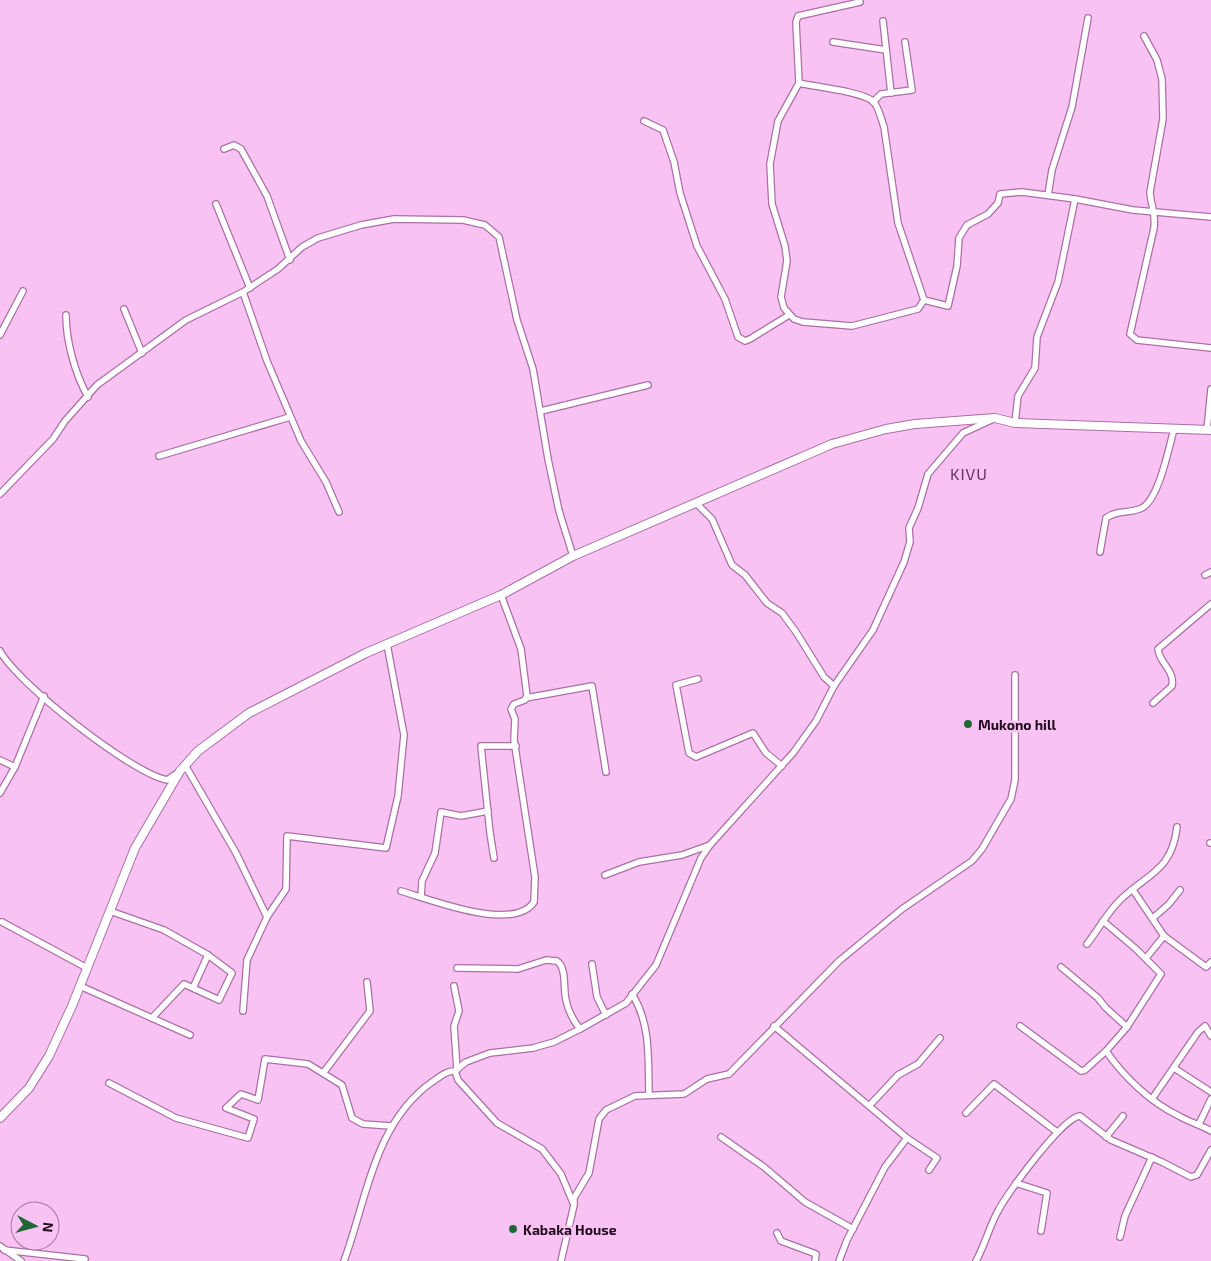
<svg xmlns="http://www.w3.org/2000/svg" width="1211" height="1261" font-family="'Exo 2',sans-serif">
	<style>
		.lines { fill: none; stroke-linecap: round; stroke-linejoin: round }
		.minor-casing { stroke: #ab6fa7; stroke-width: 8 }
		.tertiary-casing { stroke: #ab6fa7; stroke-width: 10 }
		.minor { stroke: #fff; stroke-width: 5.5 }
		.tertiary { stroke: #fff; stroke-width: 8 }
		.poi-dot { fill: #1f6835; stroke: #f8c3f2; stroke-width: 2 }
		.labels { text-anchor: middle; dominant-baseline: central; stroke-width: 5; stroke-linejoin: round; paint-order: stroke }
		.poi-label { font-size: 14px; font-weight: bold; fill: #220b21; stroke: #f8c3f2; text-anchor: start }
		.quarter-label { font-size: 16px; letter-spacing: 1px; fill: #662f63; stroke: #f8c3f2 }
	</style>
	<rect width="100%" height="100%" fill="#f8c3f2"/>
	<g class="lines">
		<defs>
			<g id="minor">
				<polyline points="860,2 798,16 796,22 799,83 778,121 770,164 772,204 785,246 787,261 781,297 784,308 794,319 803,322 852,326 918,309 924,300 948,306 957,266 959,238 967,225 988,214 998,203 1000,194 1022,192 1075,199 1058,282 1037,337 1035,368 1018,396 1015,423"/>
				<polyline points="883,21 891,93"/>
				<path d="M1144,36L1157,60L1162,79L1163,119L1150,192C1151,207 1156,212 1154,228L1130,334L1137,340L1211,348"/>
				<polyline points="833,42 886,50"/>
				<path d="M799,83C816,87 859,91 873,101C879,107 881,119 884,127L898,223L924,300"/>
				<polyline points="873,102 881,94 912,90 905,42"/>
				<polyline points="644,121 663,130 674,162 680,193 697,246 725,299 738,337 745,341 750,339 789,315"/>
				<polyline points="224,149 234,145 241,149 267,196 290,260"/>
				<polyline points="1048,195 1052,170 1072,107 1088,18"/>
				<polyline points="1075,199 1133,210 1211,217"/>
				<polyline points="216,204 250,288"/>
				<polyline points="243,292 267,361 301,441 326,482 339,512"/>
				<polyline points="124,309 142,353"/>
				<path d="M66,315C66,341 75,374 88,397"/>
				<polyline points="0,335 23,291"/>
				<polyline points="541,411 648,385"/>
				<polyline points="1207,430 1211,389"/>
				<polyline points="159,456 290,417"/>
				<polyline points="0,494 53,439 65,421 97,385 186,320 243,292 278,269 302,247 318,238 361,225 394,219 463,220 485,225 499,237 517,320 533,369 548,459 559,511 573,556"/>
				<polyline points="697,504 712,519 732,565 745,575 767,603 782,613 796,632 824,677 834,686"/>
				<path d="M1100,552L1106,518C1118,509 1130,514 1142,508C1159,499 1169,447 1174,429"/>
				<polyline points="1205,575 1211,572"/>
				<path d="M0,651C17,683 131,773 167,780L179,772"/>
				<polyline points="698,679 676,685 689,753 696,757 753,733 766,753 782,766"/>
				<polyline points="526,698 592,686 606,772"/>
				<path d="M1153,703L1172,686C1175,670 1159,663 1158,649L1211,604"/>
				<polyline points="0,760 15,767"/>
				<polyline points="185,765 236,853 267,917 247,960 243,1011"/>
				<polyline points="0,793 15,767 44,696"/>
				<polyline points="1210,843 1211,843"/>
				<polyline points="494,858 490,833 481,746 516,746"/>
				<polyline points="605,875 639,862 682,855 710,845"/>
				<polyline points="1133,890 1164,936 1206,967 1211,962"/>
				<path d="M401,891C429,899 514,933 534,902L535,877L514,740L515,719L511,709L514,704L525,700L527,696L521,649L501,595"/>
				<polyline points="421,897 422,881 435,853 441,812 461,816 488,811"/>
				<polyline points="110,911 164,930 208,955"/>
				<polyline points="267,917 286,889 287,836 386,848 398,796 404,735 387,644"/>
				<polyline points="1153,918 1169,904 1180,890"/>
				<polyline points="2,922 87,968"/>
				<path d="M1087,944C1098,930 1107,913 1120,900C1147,874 1172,871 1177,827"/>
				<polyline points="1146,958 1164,936"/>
				<polyline points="592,964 597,997 606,1015"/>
				<polyline points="1061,967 1098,998 1106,1008 1127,1027"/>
				<path d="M457,968L518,969L546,960L557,961C567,968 563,989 566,1000C568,1011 573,1020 580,1029"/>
				<polyline points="80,986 190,1035"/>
				<polyline points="454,986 459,1011 454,1026 457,1070"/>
				<path d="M632,994C651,1024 648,1059 649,1094L647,1095"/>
				<polyline points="152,1018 184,984 219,1000 232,973 208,955 193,988"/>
				<polyline points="774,1026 907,1138 885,1167 847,1240 839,1261"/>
				<polyline points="1020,1026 1081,1071 1085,1070 1106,1051 1127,1027 1161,974 1136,949 1103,921"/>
				<path d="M1106,1051C1124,1077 1150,1102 1179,1116C1189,1122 1201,1125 1211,1131"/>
				<polyline points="1174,1068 1211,1092"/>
				<polyline points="324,1072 370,1011 367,982"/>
				<polyline points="109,1083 176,1118 248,1138 254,1119 226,1108 241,1094 258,1100 265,1059 308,1064 342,1085 352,1118 363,1124 391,1126"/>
				<polyline points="1152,1099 1198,1032 1205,1026 1211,1036"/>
				<polyline points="870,1105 898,1075 918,1064 940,1038"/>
				<polyline points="966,1113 994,1084 1057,1132"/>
				<polyline points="1199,1124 1211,1099"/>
				<polyline points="721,1137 764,1167 805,1202 853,1229"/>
				<polyline points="1106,1137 1123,1116"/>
				<polyline points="907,1138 937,1158 929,1170"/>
				<polyline points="1016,1183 1047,1193 1041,1231"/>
				<polyline points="574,1203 574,1198 589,1173 599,1119 606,1110 635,1096 684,1094 707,1079 729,1074 839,961 902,909 972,861 982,849 1011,799 1015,780 1015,675"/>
				<polyline points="777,1233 781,1241 816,1254 815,1261"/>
				<polyline points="1120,1237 1125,1216 1152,1157"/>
				<polyline points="0,1246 21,1261"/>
				<polyline points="4,1250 85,1259"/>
				<path d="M344,1261C367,1199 374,1123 432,1082C440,1077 445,1071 455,1071"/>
				<polyline points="561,1261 574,1205 561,1174 542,1149 497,1123 458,1080 455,1071 466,1062 490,1053 533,1048 554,1042 580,1029 626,1003 656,965 701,858 710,845 793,753 816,721 834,686 873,630 904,562 910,542 909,528 918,508 928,474 963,433 991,420"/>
				<path d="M976,1261C985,1245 989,1227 998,1211C1007,1193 1063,1117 1080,1116L1111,1140L1162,1162L1191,1177L1197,1175L1211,1150"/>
			</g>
			<polyline id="tertiary" points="0,1118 29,1088 49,1056 72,1006 135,848 180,771 198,751 249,713 366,653 501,595 573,556 832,444 886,429 915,424 995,418 1015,423 1211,430"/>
		</defs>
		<use href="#minor" class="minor-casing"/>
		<use href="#tertiary" class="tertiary-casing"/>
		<use href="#minor" class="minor"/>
		<use href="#tertiary" class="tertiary"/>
	</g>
	<g class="poi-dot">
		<circle cx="968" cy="724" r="5"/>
		<circle cx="513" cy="1229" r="5"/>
	</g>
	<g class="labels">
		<g class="poi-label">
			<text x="978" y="724">Mukono hill</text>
			<text x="523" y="1229">Kabaka House</text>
		</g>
		<g class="quarter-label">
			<text x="969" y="473">KIVU</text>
		</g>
	</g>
	<g transform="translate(35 1226) rotate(96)"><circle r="24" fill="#f8c3f2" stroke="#a2799e"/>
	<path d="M0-4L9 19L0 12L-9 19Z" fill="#1f6835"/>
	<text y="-8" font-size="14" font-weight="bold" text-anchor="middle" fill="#220b21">N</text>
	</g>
</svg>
